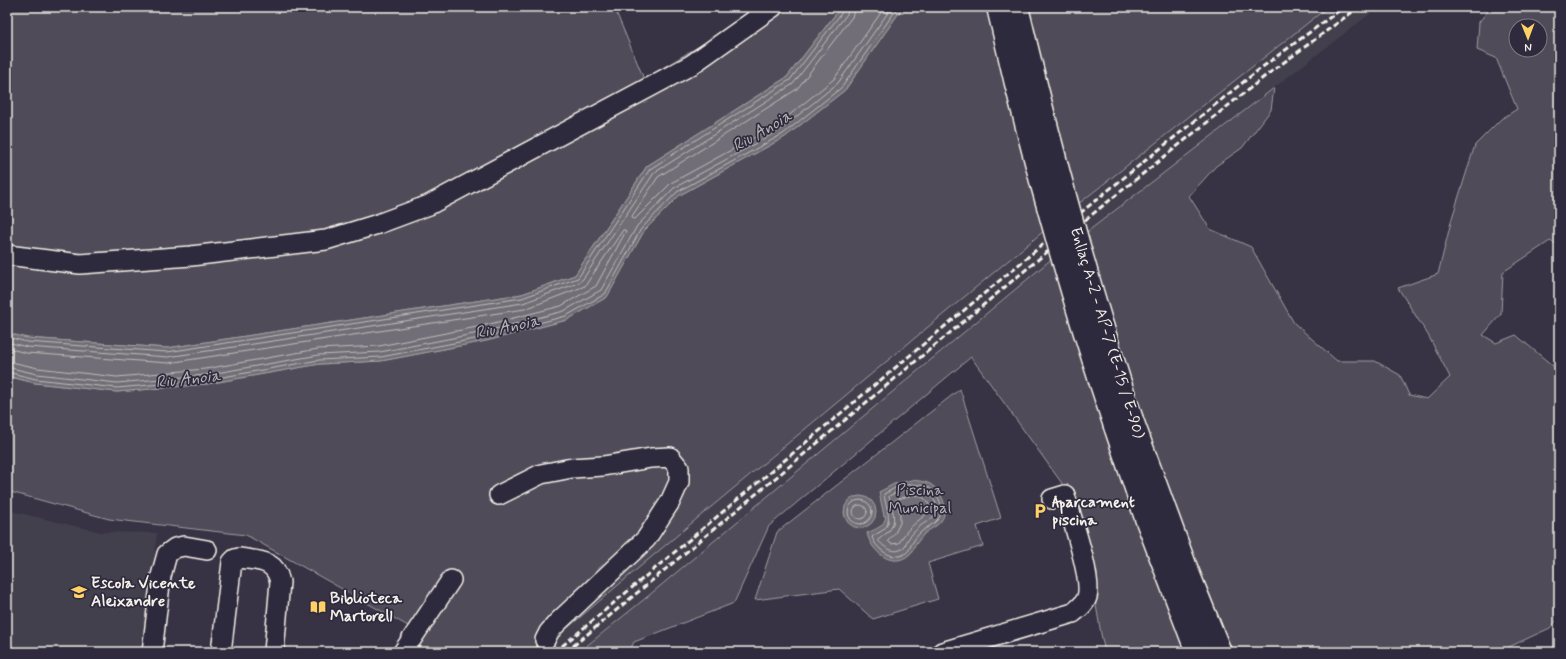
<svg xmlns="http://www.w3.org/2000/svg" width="1566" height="659" font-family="Mynerve,sans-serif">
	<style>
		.built { fill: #433f4e }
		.green { fill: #504b59; stroke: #a29ea0; fill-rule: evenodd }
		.water { fill: #726e77; stroke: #a6a2a4 }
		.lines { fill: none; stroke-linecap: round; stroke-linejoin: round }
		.shore { stroke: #c0bdbb; stroke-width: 1 }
		.minor-casing { stroke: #f4f1e8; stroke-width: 22 }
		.highway-casing { stroke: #f4f1e8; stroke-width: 25 }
		.minor { stroke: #2f2a3d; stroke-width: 19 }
		.highway { stroke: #2f2a3d; stroke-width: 22 }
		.rail { stroke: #f4f1e8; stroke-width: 3; stroke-dasharray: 6 3; stroke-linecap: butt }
		.highway-bridge-casing { stroke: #f4f1e8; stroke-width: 25; stroke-linecap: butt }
		.highway-bridge { stroke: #2f2a3d; stroke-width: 22 }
		.labels { text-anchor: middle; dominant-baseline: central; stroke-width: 3.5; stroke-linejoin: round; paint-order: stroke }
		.street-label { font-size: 16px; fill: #f4f1e8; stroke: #2f2a3d }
		.park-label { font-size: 16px; fill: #bbb7b6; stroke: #2f2a3d }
		.poi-label { font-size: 16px; font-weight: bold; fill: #f4f1e8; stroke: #2f2a3d; text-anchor: start }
		.water-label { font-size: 17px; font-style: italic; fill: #bab6b5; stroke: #2f2a3d }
	</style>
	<rect width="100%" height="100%" fill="#373244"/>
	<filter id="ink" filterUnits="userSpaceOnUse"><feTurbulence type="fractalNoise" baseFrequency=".025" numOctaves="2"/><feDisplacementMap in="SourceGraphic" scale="8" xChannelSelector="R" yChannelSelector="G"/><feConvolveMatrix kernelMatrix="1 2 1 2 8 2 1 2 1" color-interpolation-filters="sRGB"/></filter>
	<g filter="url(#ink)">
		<g class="built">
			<polygon points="1328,7 1379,7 1048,262 647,597 579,652 539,652 693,522 1039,235"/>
			<polygon points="7,510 101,532 157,533 144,652 7,652"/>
		</g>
		<g class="green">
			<polygon points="7,7 614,7 644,79 743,20 756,7 841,7 787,77 647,166 575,275 522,294 167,348 27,338 7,333"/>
			<polygon points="903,7 1328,7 1039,235 693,522 539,652 412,652 424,635 246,535 109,519 7,491 7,376 35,383 117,392 207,384 320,364 381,361 486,341 567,320 607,297 644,231 680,195 785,137 845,90"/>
			<path d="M1491,7H1559V246L1550,241L1503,272L1501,314L1483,335L1496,343L1516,335L1559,371V618L1550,628L1498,652H1105L1101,634L1079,507L971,357L769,526L734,603L634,642L629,652H579L647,597L1048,262L1274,88L1271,110L1242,148L1216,166L1189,196L1210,229L1251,247L1294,323L1337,361H1375L1400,375L1409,395L1427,399L1450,377L1428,335L1398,288L1438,274L1452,218L1475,145L1501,119L1517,109L1496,58L1477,50L1479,22ZM1516,26H1540V50H1516Z"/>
			<polygon points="960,389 1001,518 977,526 983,546 928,563 938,599 873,619 839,589 755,600 777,532"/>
		</g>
		<g class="water">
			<polygon points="841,7 903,7 845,90 785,137 680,195 644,231 607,297 567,320 486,341 381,361 320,364 207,384 117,392 35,383 7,376 7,333 27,338 167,348 522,294 575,275 647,166 787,77"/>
			<path d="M912,480C918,481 925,481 930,484C942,491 950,509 941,521C937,527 929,529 924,534C921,538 917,542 915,546C913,549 913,552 910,554C893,570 871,552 867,533C876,529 884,527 886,516H884L879,492L894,484Z"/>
			<circle cx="860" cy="512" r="16"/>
		</g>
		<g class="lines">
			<g class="shore">
				<polyline points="855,7 852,17 797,89 658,177 632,216 633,219 635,219 671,183 777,125 834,79 885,7"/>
				<polyline points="7,337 27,342 167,352 522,298 578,278 650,169 790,80 843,11 844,7"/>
				<polyline points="7,342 27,347 168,357 523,303 578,283 583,279 654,173 793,84 847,14 849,7"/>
				<polyline points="7,348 26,353 168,363 525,309 585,286 623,230 625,230 626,231 596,286 561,306 482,326 379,346 318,349 205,369 117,377 38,368 7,361"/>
				<polyline points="7,367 37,374 117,383 205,375 319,355 380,352 484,332 564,311 601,290 637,226 674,188 780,130 838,83 892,7"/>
				<polyline points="7,372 36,379 117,388 206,380 319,360 381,357 485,337 566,316 605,294 641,229 677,192 783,134 842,87 898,7"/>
				<path d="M912,484C917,485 923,485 928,487C938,492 946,509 938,519C934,525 926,527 921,532C918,535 915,538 913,542C911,544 910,548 909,550C897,565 876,550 872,537C875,534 879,533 883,530C894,521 885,506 884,494L895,488Z"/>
				<path d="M912,489C924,490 942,499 935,514C932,520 923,523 918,528C915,531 911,535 908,539C906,542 906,545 904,547C896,556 883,547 878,540C881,537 885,535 888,532C899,520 891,509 889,496L897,492Z"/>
				<path d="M913,495C923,496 931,500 929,512C917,522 907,528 899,543L891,544L888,541L895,533L900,523V514L896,500Z"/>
				<circle cx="860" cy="512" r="12"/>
				<circle cx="860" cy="512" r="7"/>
			</g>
			<defs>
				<g id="minor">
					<polyline points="7,255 80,264 191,256 326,240 378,224 429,205 691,65 773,7"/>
					<polyline points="499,495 541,474 572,468 603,466 651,458 670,457 679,468 679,482 670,502 646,539 558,622 549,632 545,640"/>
					<polyline points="152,652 161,576 167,554 175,548 184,546 207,550"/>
					<path d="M221,652L232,562L235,559L239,558C259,561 275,559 280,582L274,652"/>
					<polyline points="403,652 451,580"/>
					<path d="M942,652L1073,613C1078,609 1085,604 1087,597C1093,580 1071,516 1065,495L1052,499"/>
				</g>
				<g id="highway">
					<polyline points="1132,420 1185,565 1220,652"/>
					<polyline points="1115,426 1146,518 1197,652"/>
				</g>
			</defs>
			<use href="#minor" class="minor-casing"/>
			<use href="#highway" class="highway-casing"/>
			<use href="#minor" class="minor"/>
			<use href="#highway" class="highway"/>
			<g class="rail">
				<polyline points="555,652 1096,200 1261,68 1344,7"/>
				<polyline points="566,652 1100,208 1264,77 1359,7"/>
			</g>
			<defs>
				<g id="highway-bridge">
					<path d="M998,7C1030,149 1069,289 1115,426"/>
					<path d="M1017,7C1050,146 1087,284 1132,420"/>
				</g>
			</defs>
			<use href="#highway-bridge" class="highway-bridge-casing"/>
			<use href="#highway-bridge" class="highway-bridge"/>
		</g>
	</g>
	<defs>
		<symbol id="parking-bare" viewBox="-9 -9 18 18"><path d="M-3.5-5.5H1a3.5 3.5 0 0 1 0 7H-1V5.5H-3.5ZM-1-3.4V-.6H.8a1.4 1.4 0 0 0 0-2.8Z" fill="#ffd166" stroke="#2f2a3d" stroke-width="2.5" paint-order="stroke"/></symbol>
		<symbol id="school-bare" viewBox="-9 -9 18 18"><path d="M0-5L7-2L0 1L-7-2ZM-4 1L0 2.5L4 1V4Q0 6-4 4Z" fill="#ffd166" stroke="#2f2a3d" stroke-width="2.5" paint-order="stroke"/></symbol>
		<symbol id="library-bare" viewBox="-9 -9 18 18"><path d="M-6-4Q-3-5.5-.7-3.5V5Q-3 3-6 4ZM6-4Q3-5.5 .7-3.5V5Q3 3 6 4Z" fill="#ffd166" stroke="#2f2a3d" stroke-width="2.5" paint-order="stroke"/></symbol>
	</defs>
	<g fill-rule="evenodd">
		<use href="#parking-bare" x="1029" y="500" width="22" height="22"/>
		<use href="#school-bare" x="68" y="581" width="22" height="22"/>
		<use href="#library-bare" x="307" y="596" width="22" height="22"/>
	</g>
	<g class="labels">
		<g class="street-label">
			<text transform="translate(1107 333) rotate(73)">Enllaç A-2 - AP-7 (E-15 / E-90)</text>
		</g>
		<g class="park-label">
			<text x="920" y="490">Piscina<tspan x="920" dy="18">Municipal</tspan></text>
		</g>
		<g class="poi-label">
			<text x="1052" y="502">Aparcament<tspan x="1052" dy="18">piscina</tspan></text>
			<text x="91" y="583">Escola Vicente<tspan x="91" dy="18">Aleixandre</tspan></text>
			<text x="330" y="598">Biblioteca<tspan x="330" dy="18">Martorell</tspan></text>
		</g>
		<g class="water-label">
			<text transform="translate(762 131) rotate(-30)">Riu Anoia</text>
			<text transform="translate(507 327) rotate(-11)">Riu Anoia</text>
			<text transform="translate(188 379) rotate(-6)">Riu Anoia</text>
		</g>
	</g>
	<rect width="1566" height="659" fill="none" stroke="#2f2a3d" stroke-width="24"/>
	<rect x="12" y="12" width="1542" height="635" fill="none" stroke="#f4f1e8" stroke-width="1.5" filter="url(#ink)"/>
	<g transform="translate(1528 38) rotate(179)"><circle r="19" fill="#2f2a3d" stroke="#7e7a81"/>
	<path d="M0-3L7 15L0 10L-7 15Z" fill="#ffd166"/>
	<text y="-6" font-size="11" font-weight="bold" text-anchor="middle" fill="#f4f1e8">N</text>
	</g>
</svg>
